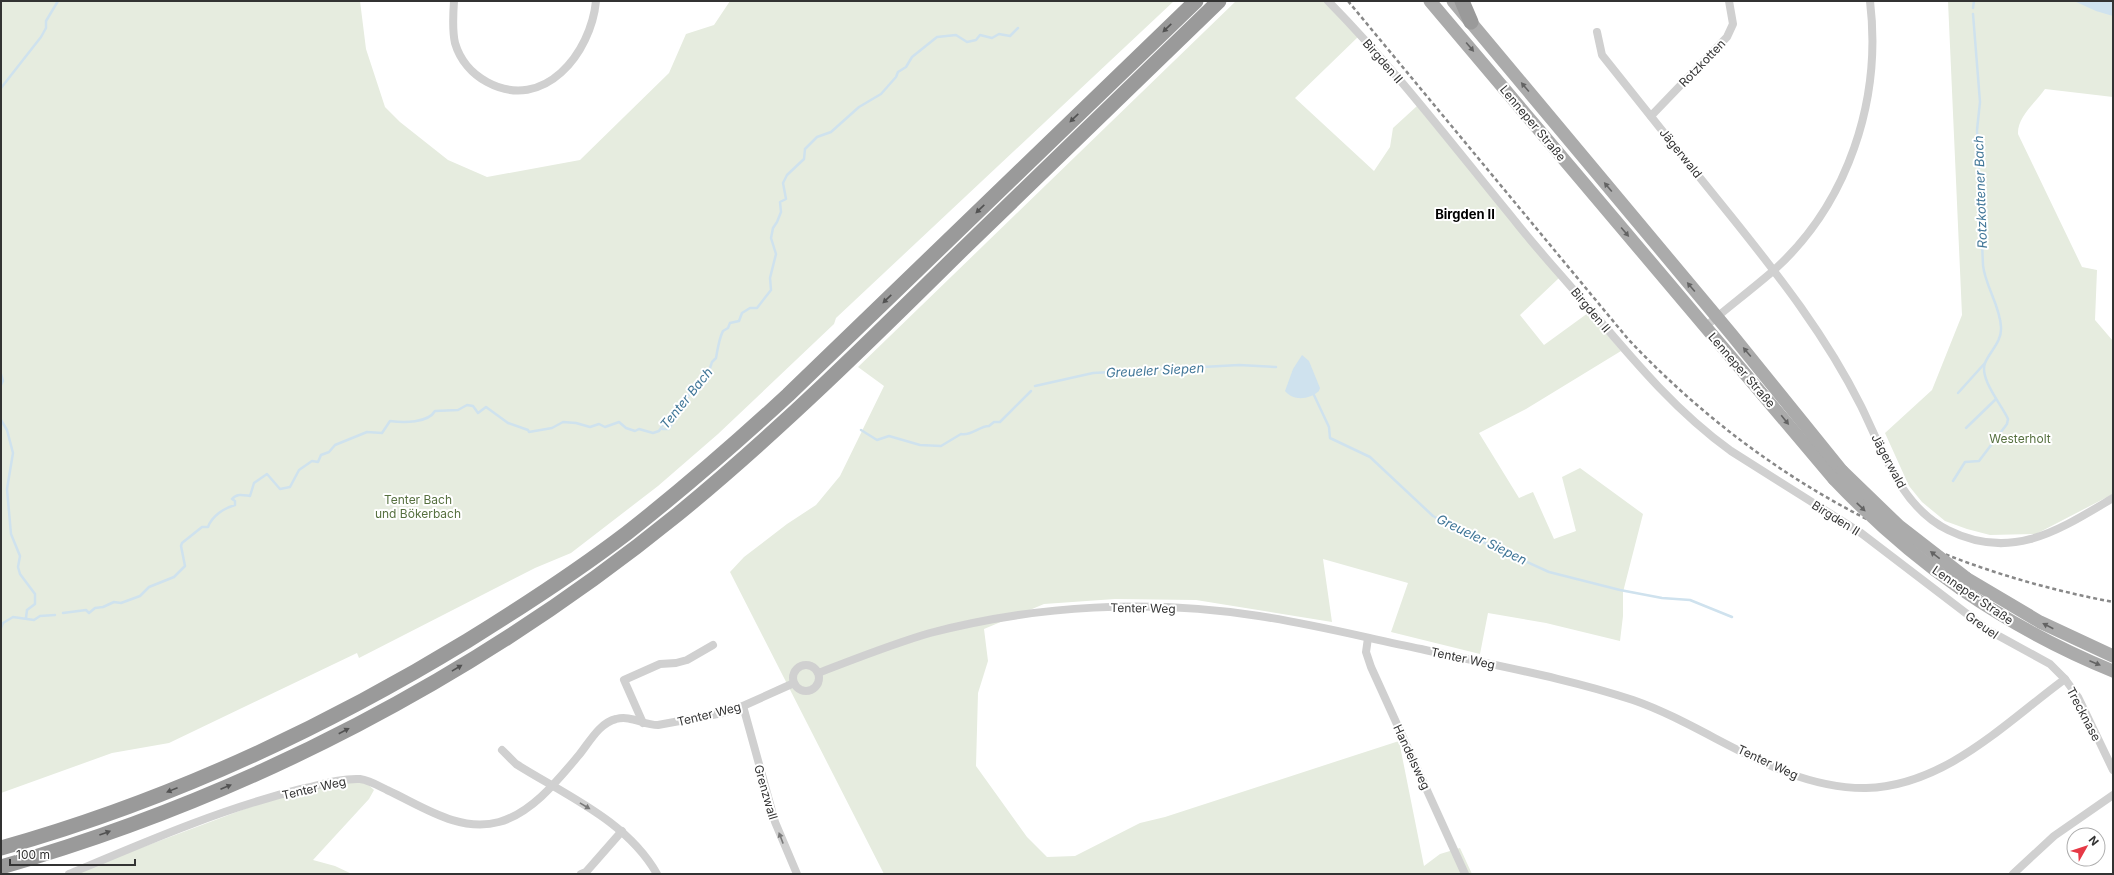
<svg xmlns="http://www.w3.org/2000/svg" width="2114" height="875" font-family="Inter,sans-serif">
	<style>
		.green { fill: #e6ecdf }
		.water { fill: #cfe2ee }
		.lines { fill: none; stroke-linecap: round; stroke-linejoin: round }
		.stream { stroke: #cfe2ee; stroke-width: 2.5 }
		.street { stroke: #d0d0d0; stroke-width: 8 }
		.primary { stroke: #ababab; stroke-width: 13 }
		.highway { stroke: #9a9a9a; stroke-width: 15 }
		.rail { stroke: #888; stroke-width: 2.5; stroke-dasharray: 4 3; stroke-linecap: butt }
		.primary-bridge { stroke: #ababab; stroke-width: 13 }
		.oneway { fill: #525252 }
		.oneway2 { fill: #636363 }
		.oneway3 { fill: #7a7a7a }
		.labels { text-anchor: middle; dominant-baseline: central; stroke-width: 4; stroke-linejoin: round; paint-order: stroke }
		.street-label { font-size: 12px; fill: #333; stroke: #fff }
		.park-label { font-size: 12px; fill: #56703f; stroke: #fff }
		.water-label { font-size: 13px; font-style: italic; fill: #3f7597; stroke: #fff }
		.neighbourhood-label { font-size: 13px; font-weight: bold; fill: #000; stroke: #fff }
	</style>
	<rect width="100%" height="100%" fill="#fff"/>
	<g class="green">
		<polygon points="1,1 360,1 366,49 385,107 400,122 448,160 487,177 580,160 669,73 686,34 714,25 730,1 1174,1 836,318 834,324 718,434 658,486 571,553 535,568 359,658 357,653 169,743 112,753 1,793"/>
		<polygon points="1236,1 1326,1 1359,36 1295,98 1374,171 1390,147 1393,128 1417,106 1559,278 1520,315 1544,345 1588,313 1621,351 1526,409 1479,433 1519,498 1533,492 1554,539 1576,531 1562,477 1580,468 1643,514 1623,592 1623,616 1620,641 1546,623 1488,613 1480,654 1391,632 1408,583 1323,559 1332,622 1196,600 1115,599 1044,604 984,629 988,661 978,693 976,766 1027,837 1047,857 1075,856 1140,823 1165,817 1399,741 1424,866 1440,854 1460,848 1472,874 884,874 730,572 744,557 787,524 816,505 840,476 884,386 858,367"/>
		<path d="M1948,1H2113V97L2045,89C2036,102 2017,117 2018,134L2082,267L2097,270L2095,320L2113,341V494L2036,534L1990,535L1967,529L1945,521L1922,502L1909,486L1885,433L1932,390L1962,315Z"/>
		<polygon points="362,779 374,790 369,799 313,860 335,866 352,874 71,874 287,793"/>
	</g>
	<g class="water">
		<polygon points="2074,1 2113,1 2113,16 2096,11"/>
		<path d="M1302,355L1309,361L1320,388L1319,391C1310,399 1294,402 1285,391L1293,369Z"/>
	</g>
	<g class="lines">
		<g class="stream">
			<polyline points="1973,8 1974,1"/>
			<polyline points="1,88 41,37 46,28 46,21 58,1"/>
			<polyline points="1,374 3,381 1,385"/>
			<polyline points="1035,386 1093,373 1239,365 1276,367"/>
			<polyline points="1313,393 1329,427 1330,438 1370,457 1433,516 1472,537 1549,572 1620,590 1662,598 1690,600 1732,617"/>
			<polyline points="1958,393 1985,363"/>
			<polyline points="1,420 7,430 13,453 7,489 11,534 20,556 18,567 20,574 35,594 35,604 27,610 26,618"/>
			<polyline points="1966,428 1996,399"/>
			<polyline points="662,429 669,429 674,420"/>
			<path d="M861,430L877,440L889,436L920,445L941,446L961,434C972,436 979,426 989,426L994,422H1000L1031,391"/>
			<path d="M1953,481L1965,462L1979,461L2007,424L2008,419C2002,405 1979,379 1985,363C1990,351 2002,342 2001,327C2000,305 1985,286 1983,265L1977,130L1980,102L1973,14"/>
			<path d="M63,613L86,610L89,613L95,608L103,607L114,602L121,603L140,596L149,587L174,577L185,566L181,546L182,543L202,527H208C212,516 224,508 235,505V501L232,499C237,493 243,495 250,496L254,483L267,474L280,489L290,487L299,470L312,461L318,462L321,455L329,452L335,445L367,432L382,433L390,421C404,423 428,423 435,411L458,410L467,405L473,406L478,413L486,407L508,423L528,430L529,432L552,428L563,422L576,423L590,427L599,424L605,427L619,422L626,428L635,431L639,429L653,433L659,431L669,416L683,404L701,377L708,374L712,362L716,358C717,352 720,336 723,331L728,328L730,323L739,321L742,313L750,308H757L771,290L770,278L776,254L771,238L773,228L777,222L781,212L780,202L786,199L783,183L787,175L804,159L805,149L817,137L831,132L859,107L881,94L896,77L898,72L906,67L912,57L937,37L956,35L967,42L976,40L980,35L992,38L999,34L1010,36L1018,28"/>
			<polyline points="1,628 3,623 13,617 34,620 40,616 55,615"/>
		</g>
		<g class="street">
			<path d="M454,1C453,15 452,30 455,43C460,60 472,74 487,82C544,113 591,53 596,1"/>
			<path d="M1328,1C1396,70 1454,147 1515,221C1537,249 1561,275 1584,302C1630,356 1674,410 1731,451L1861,533L1988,630L2050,664L2065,679L2078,697L2113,770"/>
			<path d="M1597,32L1602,55C1644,108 1687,162 1730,215C1779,276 1826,336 1861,406C1883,451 1901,507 1948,530C2012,562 2059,530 2113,498"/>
			<polyline points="1651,116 1727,37 1733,24 1729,1"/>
			<path d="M1705,327C1727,308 1751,290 1773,271C1848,204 1882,100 1870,1"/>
			<polyline points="1368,638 1366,652 1371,667 1465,874"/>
			<circle cx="806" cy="678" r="13"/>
			<path d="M818,673C855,659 892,644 930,633C1037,605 1150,599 1259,616C1313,624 1367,638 1421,649C1491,665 1564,677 1633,700C1711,727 1780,789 1866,788C1945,786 2005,723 2065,679"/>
			<polyline points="743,706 775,822 797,874"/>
			<polyline points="643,723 624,680 660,664 676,663 687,660 713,645"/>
			<path d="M502,750L516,764C567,796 627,821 657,874"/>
			<path d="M69,874C145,842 221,809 301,789C320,785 340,778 360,779C369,780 379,786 387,790C422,806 459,833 499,822C532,813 558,780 579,755C589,743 599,723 616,719C631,715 643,725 658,725L723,713L743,706L794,683"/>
			<polyline points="581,874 586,872 622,831"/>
			<polyline points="2013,874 2054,836 2113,795"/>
		</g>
		<g class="primary">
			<polyline points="1430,1 1834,479"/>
			<polyline points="1453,1 1732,335 1842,471"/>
			<polyline points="1966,578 2040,622 2113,656"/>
			<path d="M1961,589C2009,622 2059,649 2113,671"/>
		</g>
		<g class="highway">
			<polyline points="1462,1 1471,22"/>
			<path d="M1,848C165,802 321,730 467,641C522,607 576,572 627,533C683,489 736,443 788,395L1196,1"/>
			<path d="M1,867C247,797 480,675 678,514C778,432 870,341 962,250C1047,167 1133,84 1219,1"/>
		</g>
		<path class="rail" d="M1348,1L1628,339C1761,480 1923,566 2113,602"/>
		<g class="primary-bridge">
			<polyline points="1842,471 1899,526 1966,578"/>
			<path d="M1834,479C1873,520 1915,557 1961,589"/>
		</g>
	</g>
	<defs><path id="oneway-solid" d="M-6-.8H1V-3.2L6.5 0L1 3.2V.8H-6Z"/></defs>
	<g class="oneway">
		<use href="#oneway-solid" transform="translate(1167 28) rotate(136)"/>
		<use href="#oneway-solid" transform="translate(1074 118) rotate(136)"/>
		<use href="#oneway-solid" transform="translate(980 209) rotate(136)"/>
		<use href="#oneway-solid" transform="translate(887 299) rotate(136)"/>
		<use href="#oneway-solid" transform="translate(457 668) rotate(-31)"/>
		<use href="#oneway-solid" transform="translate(344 731) rotate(-28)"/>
		<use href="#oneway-solid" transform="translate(226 787) rotate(-23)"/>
		<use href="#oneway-solid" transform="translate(172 790) rotate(158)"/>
		<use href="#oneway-solid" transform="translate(105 833) rotate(-20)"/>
	</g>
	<g class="oneway2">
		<use href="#oneway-solid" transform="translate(1470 47) rotate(50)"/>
		<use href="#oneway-solid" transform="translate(1525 87) rotate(-130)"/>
		<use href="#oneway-solid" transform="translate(1608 187) rotate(-130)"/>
		<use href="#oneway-solid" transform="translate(1625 232) rotate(50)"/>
		<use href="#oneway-solid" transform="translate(1691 287) rotate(-130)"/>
		<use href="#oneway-solid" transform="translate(1747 352) rotate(-130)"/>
		<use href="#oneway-solid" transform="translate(1785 420) rotate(51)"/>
		<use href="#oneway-solid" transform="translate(1861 507) rotate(44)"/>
		<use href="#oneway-solid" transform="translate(1935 555) rotate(-142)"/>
		<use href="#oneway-solid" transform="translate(2048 626) rotate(-153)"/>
		<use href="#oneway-solid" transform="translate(2095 663) rotate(23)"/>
	</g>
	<g class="oneway3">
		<use href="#oneway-solid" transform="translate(585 806) rotate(31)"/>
		<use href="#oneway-solid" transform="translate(781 838) rotate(-111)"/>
	</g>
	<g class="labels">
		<g class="street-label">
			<text transform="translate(1383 61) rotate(49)">Birgden II</text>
			<text transform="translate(1702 63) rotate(-46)">Rotzkotten</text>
			<text transform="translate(1533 123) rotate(50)">Lenneper Straße</text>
			<text transform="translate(1681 153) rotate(51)">Jägerwald</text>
			<text transform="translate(1591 310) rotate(50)">Birgden II</text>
			<text transform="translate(1742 370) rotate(49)">Lenneper Straße</text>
			<text transform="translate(1889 461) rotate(62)">Jägerwald</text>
			<text transform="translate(1836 518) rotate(32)">Birgden II</text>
			<text transform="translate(1973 595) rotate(34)">Lenneper Straße</text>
			<text transform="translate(1143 608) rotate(1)">Tenter Weg</text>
			<text transform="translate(1982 625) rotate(35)">Greuel</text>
			<text transform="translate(1463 658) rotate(12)">Tenter Weg</text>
			<text transform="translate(709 714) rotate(-14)">Tenter Weg</text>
			<text transform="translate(2084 714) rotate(62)">Trecknase</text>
			<text transform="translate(1412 757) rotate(65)">Handelsweg</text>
			<text transform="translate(1768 762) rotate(25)">Tenter Weg</text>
			<text transform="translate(314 788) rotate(-13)">Tenter Weg</text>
			<text transform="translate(766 792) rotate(74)">Grenzwall</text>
		</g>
		<g class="park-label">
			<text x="2020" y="438">Westerholt</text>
			<text x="418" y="499">Tenter Bach<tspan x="418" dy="14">und Bökerbach</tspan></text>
		</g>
		<g class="water-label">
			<text transform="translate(1980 192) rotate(-92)">Rotzkottener Bach</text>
			<text transform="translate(1155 370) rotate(-3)">Greueler Siepen</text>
			<text transform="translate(686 398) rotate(-51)">Tenter Bach</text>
			<text transform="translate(1482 539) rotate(26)">Greueler Siepen</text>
		</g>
		<g class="neighbourhood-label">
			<text x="1465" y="214">Birgden II</text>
		</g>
	</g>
	<rect width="2114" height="875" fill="none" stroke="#333333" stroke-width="4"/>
	<g transform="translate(2086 847) rotate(51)"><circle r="19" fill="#ffffff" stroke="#adadad"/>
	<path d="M0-3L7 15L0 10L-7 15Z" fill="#e63946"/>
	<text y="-6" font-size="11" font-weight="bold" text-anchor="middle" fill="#333333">N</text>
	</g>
	<path d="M10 859v6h125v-6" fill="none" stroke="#333333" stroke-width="2"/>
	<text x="16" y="859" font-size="12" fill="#333333" stroke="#ffffff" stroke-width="3" paint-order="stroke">100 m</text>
</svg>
